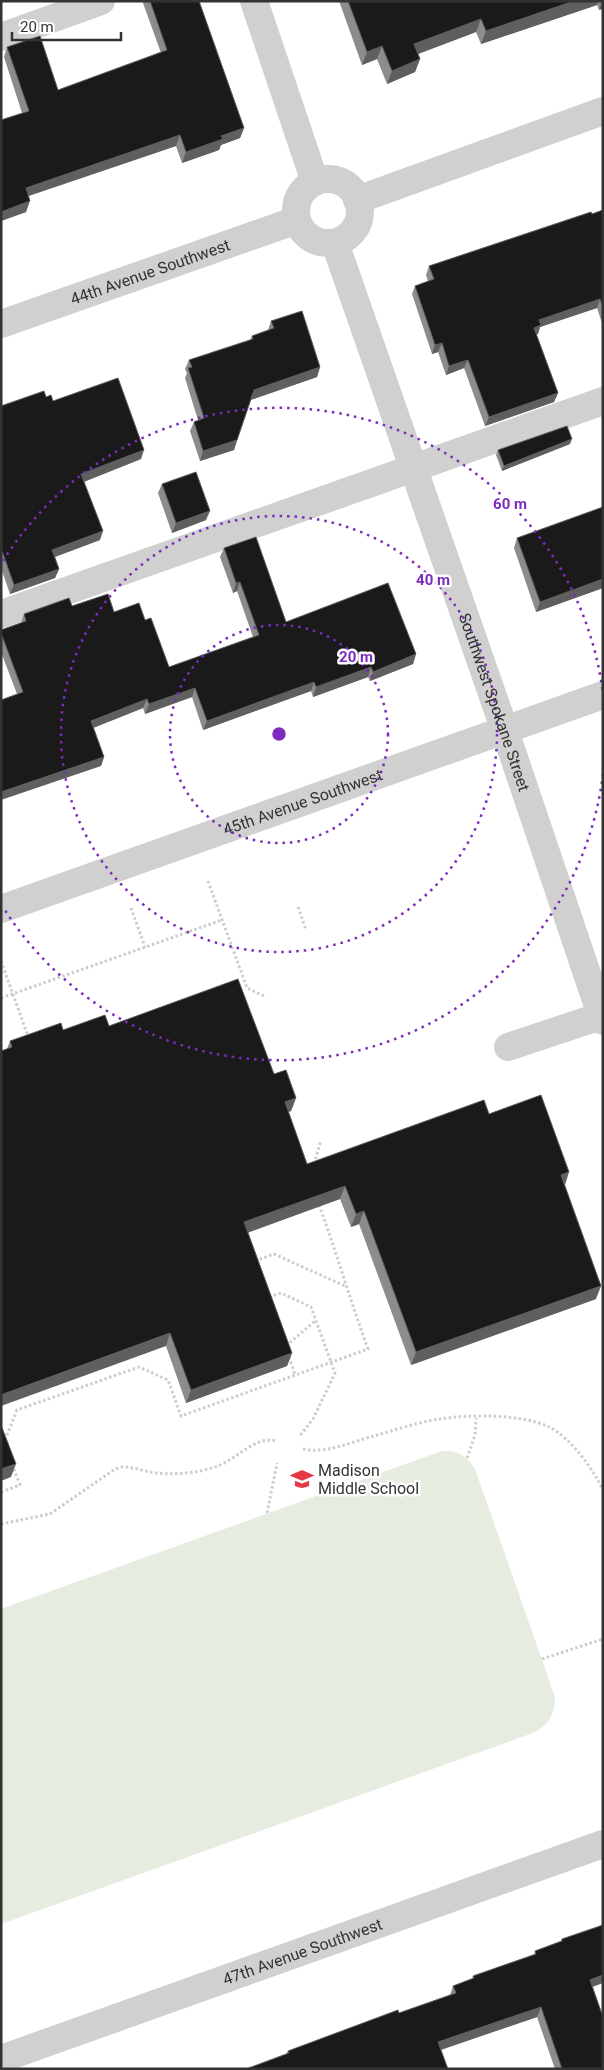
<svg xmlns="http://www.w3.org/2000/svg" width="604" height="2070" font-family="Roboto,sans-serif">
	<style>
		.green { fill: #e6ecdf }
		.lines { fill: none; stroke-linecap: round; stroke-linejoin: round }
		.path { stroke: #cdcdcd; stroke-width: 3; stroke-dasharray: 2.5 2.5; stroke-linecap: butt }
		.minor { stroke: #d0d0d0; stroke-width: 28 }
		.wall { fill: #8c8c8c }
		.shaded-wall { fill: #5f5f5f }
		.building { fill: #1a1a1a; stroke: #5f5f5f }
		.ring { fill: none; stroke: #7b2cbf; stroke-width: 2.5; stroke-dasharray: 2.5 5 }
		.labels { text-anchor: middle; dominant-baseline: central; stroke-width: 5; stroke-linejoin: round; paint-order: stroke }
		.street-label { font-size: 16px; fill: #333; stroke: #fff }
		.poi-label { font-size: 16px; fill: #333; stroke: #fff; text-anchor: start }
		.centre { fill: #7b2cbf; stroke: #fff; stroke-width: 2.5 }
		.ring-label { font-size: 15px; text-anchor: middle; font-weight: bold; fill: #7b2cbf; stroke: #fff; stroke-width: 5; stroke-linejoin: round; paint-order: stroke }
	</style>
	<rect width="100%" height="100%" fill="#fff"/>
	<path class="green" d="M442,1451C458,1450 467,1456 475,1469L555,1697C555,1716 547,1727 530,1734L1,1924V1609Z"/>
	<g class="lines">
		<g class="path">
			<polyline points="208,881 247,988 264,996"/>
			<polyline points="298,907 306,930"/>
			<polyline points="131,908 145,947"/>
			<polyline points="1,961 29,1039"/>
			<polyline points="1,998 222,920"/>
			<polyline points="314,1164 321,1140"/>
			<polyline points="255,1261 274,1254 345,1286"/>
			<polyline points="269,1297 281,1293 311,1307 335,1373 313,1419 299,1437"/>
			<polyline points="286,1346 315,1321"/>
			<polyline points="289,1357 295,1375"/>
			<path d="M5,1440L17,1410L139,1367L168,1380L181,1416L368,1349C350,1300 336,1251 318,1202"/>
			<path d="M303,1449C326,1454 351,1442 374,1436C395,1430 418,1422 440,1419C468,1414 523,1414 549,1427C571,1438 593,1469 603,1490"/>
			<polyline points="467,1458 475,1435 476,1418"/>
			<polyline points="1,1492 20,1485 13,1467"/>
			<polyline points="267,1513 277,1463"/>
			<path d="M1,1524L50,1514L115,1469L122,1467C131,1467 137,1469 145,1471C168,1476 196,1474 218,1466C238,1458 256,1435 277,1441"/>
			<polyline points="542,1659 603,1639"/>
		</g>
		<g class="minor">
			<polyline points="254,1 315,182"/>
			<polyline points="1,37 101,1"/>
			<circle cx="328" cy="211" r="32"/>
			<polyline points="357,200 603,111"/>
			<path id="s1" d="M335,243L505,731L603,1021"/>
			<path id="s2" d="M1,324L297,220"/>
			<polyline points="1,614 603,401"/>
			<path id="s3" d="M1,909L603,695"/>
			<polyline points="508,1047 601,1016"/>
			<path id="s4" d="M1,2059L603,1844"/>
		</g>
	</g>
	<g class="wall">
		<polygon points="144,1 199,1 244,128 240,138 221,145 219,150 182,163 176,146 29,196 26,212 1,221 1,120 22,113 4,57 7,47 58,90 161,53 143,3"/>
		<polygon points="339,1 603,1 599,10 597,5 481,44 476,32 418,54 420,59 415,72 387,84 377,59 362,65"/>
		<polygon points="603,210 603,326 597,308 540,327 538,334 536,334 558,393 554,402 485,426 464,368 446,375 438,352 432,354 412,294 415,286 428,281 426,275 429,266"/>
		<polygon points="271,321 320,367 317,377 251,400 234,450 200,461 190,431 194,422 198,420 185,378 187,373 185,369 189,360 250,340 252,336 268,330"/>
		<polygon points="46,397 141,459 84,482 100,540 55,557 59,569 55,578 10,594 1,568 1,406"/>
		<polygon points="570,444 502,471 496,455 498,450"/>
		<polygon points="162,484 206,520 172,533 158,493"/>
		<polygon points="603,507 603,588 536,612 514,548 517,538"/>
		<polygon points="224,548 286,622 416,654 413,664 370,681 368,677 313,697 311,691 203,730 192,697 145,714 143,708 93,728 104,757 101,766 17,694 1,652 1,630 21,623 24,614 72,606 114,612 145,620 169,667 253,637 237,591 233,593 220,557"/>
		<polygon points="109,1026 274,1074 296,1098 291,1111 288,1112 307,1164 489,1114 564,1185 596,1299 411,1365 359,1224 351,1227 340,1199 248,1232 292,1353 287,1366 186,1403 166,1346 7,1049 10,1041 63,1030"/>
		<polygon points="562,1939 593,1987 603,2069 555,2069 537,2017 441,2049 286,2054 288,2051 399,2013 450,1995 453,1986 472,1979 473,1976 534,1955 535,1951 561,1941"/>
	</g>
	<g class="shaded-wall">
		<polygon points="574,1 598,1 597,5 481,44 486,31"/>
		<polygon points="602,1 603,9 599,10"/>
		<polygon points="481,19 476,32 410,57 414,44"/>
		<polygon points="382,46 377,59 362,65 367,52"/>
		<polygon points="420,59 415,72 387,84 392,71"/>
		<polygon points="244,128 240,138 221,145 219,150 182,163 186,152 221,136"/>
		<polygon points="180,135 176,146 22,198 26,188"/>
		<polygon points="30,201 26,212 1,221 1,212"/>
		<polygon points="600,299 597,308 540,327 538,334 531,337 534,328 539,320"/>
		<polygon points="442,343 438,352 432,354 435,345"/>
		<polygon points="468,360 464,368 446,375 449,366"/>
		<polygon points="320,367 317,377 250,400 254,390"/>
		<polygon points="558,393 554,402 485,426 489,417"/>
		<polygon points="572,439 570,444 502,471 504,466"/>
		<polygon points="237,440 234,450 200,461 203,451"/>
		<polygon points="144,450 141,459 78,484 81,474"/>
		<polygon points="210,511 206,520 172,533 176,523"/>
		<polygon points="103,531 100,540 49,559 52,550"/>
		<polygon points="59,569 55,578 10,594 14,585"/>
		<polygon points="603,579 603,588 536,612 540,602"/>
		<polygon points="240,582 237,591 233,593 236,583"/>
		<polygon points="416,654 413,664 370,681 373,672"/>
		<polygon points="371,667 368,677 313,697 316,687"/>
		<polygon points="314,682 311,691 203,730 207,721"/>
		<polygon points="195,688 192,697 145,714 149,704"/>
		<polygon points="147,699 143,708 88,730 91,721"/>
		<polygon points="104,757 101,766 1,800 1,792"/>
		<polygon points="296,1098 291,1111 280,1115 285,1102"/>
		<polygon points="569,1172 565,1185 561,1175"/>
		<polygon points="345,1186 340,1199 239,1236 244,1222"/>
		<polygon points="364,1211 359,1224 351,1227 356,1214"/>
		<polygon points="601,1286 596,1299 411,1365 416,1352"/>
		<polygon points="170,1333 166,1346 1,1406 1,1395"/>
		<polygon points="292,1353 287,1366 186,1403 191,1390"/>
		<polygon points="16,1464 11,1477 1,1481 1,1469"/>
		<polygon points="603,1975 603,1983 587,1989 590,1980"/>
		<polygon points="541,2007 537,2017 435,2052 438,2042"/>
	</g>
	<g class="building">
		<polygon points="150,1 199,1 244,128 221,136 223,139 186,152 180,135 26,188 30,201 1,212 1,120 29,111 7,47 40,36 58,90 167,50"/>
		<polygon points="348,1 574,1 486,31 481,19 414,44 420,59 392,71 382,46 367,52"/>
		<polygon points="603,210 603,308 600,299 539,320 541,325 534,328 558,393 489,417 468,360 449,366 442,343 435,345 415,286 434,279 429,266 591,212 592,214"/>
		<polygon points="302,311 320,367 254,390 237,440 203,451 194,422 204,418 188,368 192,367 189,360 253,339 252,336 274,328 271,321"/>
		<polygon points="118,378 144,450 81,474 103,531 52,550 59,569 14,585 1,548 1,406 44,391 46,397 51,395 53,401"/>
		<polygon points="567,426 572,439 504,466 498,450"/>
		<polygon points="196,472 210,511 176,523 162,484"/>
		<polygon points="603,507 603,579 540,602 517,538"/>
		<polygon points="256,537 286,622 388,583 416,654 373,672 371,667 316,687 314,682 207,721 195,688 149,704 147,699 91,721 104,757 1,792 1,700 23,692 1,633 1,630 26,621 24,614 69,598 72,606 108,594 114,612 139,603 145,620 151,618 169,667 259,635 240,582 236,583 224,548"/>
		<polygon points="238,979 274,1074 286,1070 296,1098 285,1102 307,1164 484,1100 489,1114 541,1095 569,1172 561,1175 601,1286 416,1352 364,1211 356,1214 345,1186 244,1222 292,1353 191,1390 170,1333 1,1395 1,1051 12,1047 10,1041 61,1023 63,1030 105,1015 109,1026"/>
		<polygon points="1,1425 16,1464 1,1469"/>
		<polygon points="603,1925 603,1975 590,1980 603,2017 603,2069 562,2069 541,2007 438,2042 448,2069 246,2069 289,2053 288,2051 398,2010 399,2013 456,1993 453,1986 474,1978 473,1976 536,1954 535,1951 562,1941 562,1939"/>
	</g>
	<g class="ring">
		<circle cx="279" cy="734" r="109"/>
		<circle cx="279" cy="734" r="218"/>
		<path d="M603 774A326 326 0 0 1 3 907M3 561A326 326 0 0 1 603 694"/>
	</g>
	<defs>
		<symbol id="school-bare" viewBox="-9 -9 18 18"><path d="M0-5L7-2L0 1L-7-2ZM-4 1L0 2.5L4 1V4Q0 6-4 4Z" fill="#e63946" stroke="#fff" stroke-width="2.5" paint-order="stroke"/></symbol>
	</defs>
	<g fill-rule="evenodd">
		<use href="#school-bare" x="286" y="1463" width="32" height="32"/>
	</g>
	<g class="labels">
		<g class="street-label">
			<text stroke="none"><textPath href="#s2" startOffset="158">44th Avenue Southwest</textPath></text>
			<text stroke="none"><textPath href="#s1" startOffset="486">Southwest Spokane Street</textPath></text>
			<text stroke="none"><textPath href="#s3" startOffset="320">45th Avenue Southwest</textPath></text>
			<text stroke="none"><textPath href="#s4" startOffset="320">47th Avenue Southwest</textPath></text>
		</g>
		<g class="poi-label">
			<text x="318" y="1470">Madison<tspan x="318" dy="18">Middle School</tspan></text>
		</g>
	</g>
	<circle cx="279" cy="734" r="8" class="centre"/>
	<g class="ring-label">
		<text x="510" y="509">60 m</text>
		<text x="433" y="585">40 m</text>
		<text x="356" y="662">20 m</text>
	</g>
	<rect width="604" height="2070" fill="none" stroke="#333333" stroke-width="5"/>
	<path d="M12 32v8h109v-8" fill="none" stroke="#333333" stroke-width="2.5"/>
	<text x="20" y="32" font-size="15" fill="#333333" stroke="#ffffff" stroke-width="4" paint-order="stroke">20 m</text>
</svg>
